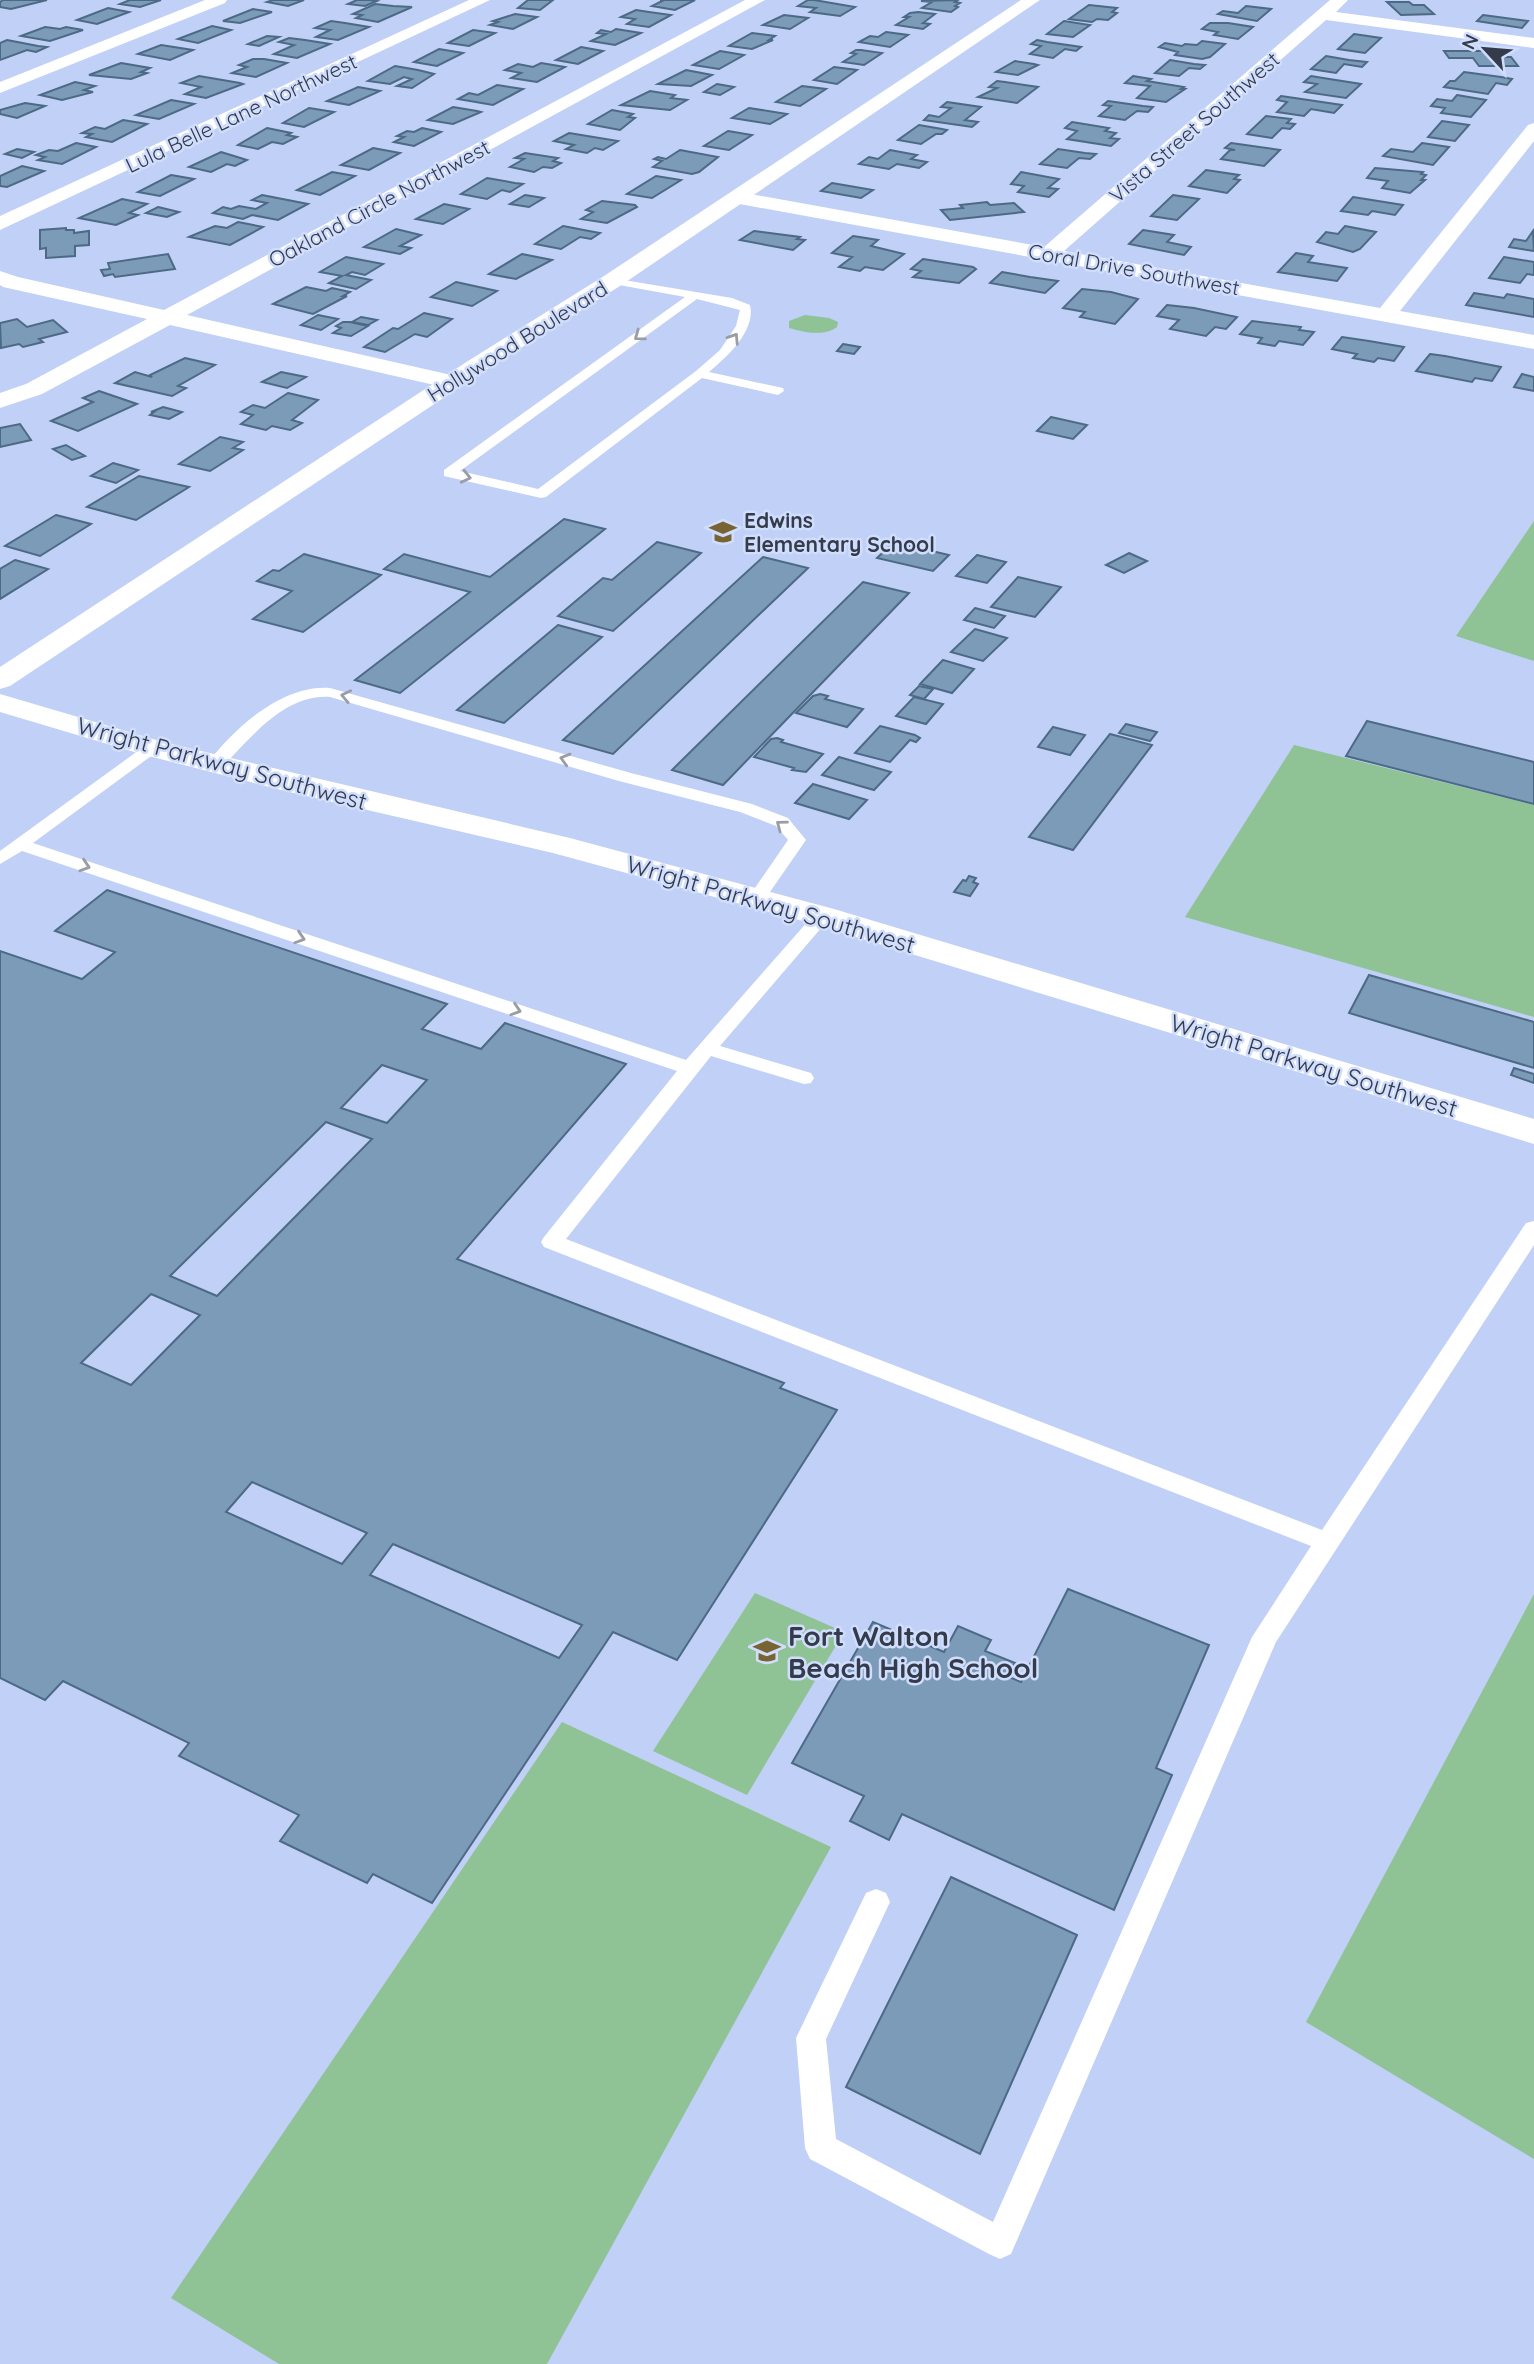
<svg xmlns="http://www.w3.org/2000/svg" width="1534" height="2364" font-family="Quicksand,sans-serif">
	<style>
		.green { fill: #8fc294 }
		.building { fill: #7c9bb8; stroke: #4c6a85; stroke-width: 2; fill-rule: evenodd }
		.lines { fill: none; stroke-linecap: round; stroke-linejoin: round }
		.service { fill: #fff; fill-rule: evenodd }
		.minor { fill: #fff; fill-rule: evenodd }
		.tertiary { fill: #fff; fill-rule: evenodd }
		.oneway { stroke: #9a9da4 }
		.labels { text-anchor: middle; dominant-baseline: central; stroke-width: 5; stroke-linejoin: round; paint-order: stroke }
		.far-street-label { font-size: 21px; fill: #343b4a; stroke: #d0ddfc }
		.far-poi-label { font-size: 21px; font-weight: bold; fill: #343b4a; stroke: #d0ddfc; text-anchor: start }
		.street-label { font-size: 24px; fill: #343b4a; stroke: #d0ddfc }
		.near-poi-label { font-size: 28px; font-weight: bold; fill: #343b4a; stroke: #d0ddfc; text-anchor: start }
	</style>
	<rect width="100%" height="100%" fill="#c0d0f6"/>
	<g class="green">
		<path d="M805,315L829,318L838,322L837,327C824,337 803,332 789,328V321Z"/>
		<polygon points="1534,521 1534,661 1456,636"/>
		<polygon points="1294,745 1534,805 1534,1017 1185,917"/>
		<polygon points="755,1593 844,1632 747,1795 653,1751"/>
		<polygon points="1534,1594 1534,2159 1306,2022"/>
		<polygon points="562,1722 831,1847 547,2364 279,2364 171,2298"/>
	</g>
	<g class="building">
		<polygon points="3,0 47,0 11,9 0,7 0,2"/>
		<polygon points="130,0 161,0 140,7 120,4"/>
		<polygon points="273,0 304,0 288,6 267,2"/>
		<polygon points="357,0 370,0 377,1 365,6 348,4"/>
		<polygon points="528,0 553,0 540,10 518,8"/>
		<polygon points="660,0 695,0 675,10 652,6 664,0"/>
		<polygon points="808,0 814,0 855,7 840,16 810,12 816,8 798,6"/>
		<polygon points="958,0 955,2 960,3 955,6 958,7 951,12 922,8 932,2 921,1"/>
		<polygon points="1387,2 1409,2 1413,5 1424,5 1434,14 1401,15"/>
		<polygon points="375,4 393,6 412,7 378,22 356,18 362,15 353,14"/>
		<polygon points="1089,5 1117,8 1112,12 1117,13 1108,20 1097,19 1092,22 1069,19"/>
		<polygon points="1246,6 1271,9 1257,21 1218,14 1223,11 1238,13"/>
		<polygon points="108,8 129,12 97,24 77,20"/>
		<polygon points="253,9 272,12 240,23 223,21"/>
		<polygon points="636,10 649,12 671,15 649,27 627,24 635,19 621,17"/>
		<polygon points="918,12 935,14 923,23 930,24 923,29 896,25 909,17 904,17 910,13"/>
		<polygon points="515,14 537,17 513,29 490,25 498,22 493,21"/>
		<polygon points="784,15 808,18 790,29 763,25"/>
		<polygon points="1483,15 1528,21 1522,28 1477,21"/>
		<polygon points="331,21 345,23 369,27 338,40 316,37 330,30 315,28"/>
		<polygon points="1064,21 1090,25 1073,37 1047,34"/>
		<polygon points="1210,23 1228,23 1253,27 1238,39 1214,35 1218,32 1202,29"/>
		<polygon points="212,26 231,30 198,43 178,39"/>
		<polygon points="45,27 60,29 66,27 83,30 50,41 21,36"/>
		<polygon points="616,29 641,33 615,45 591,41 606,34 597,33 601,30 611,32"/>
		<polygon points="473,30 495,33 469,46 448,43"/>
		<polygon points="886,32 908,35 890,47 859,42 870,36 878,37"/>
		<polygon points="752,33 775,36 769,40 773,40 752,49 729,46"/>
		<polygon points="1354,34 1381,38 1365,53 1338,49"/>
		<polygon points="267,36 279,37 259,46 248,44"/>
		<polygon points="289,38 305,40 330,44 297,58 274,54 294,45 279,42"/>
		<polygon points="7,40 38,46 47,47 36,52 27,50 0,60 0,43"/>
		<polygon points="1037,40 1047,42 1081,47 1076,51 1065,49 1053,58 1030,54 1041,46 1031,44"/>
		<polygon points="1202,41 1225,44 1210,57 1202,59 1175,55 1178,52 1159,47 1165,43 1182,46 1185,44 1197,45"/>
		<polygon points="161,45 193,50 170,60 138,54"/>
		<polygon points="581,47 603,51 578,64 556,60"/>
		<polygon points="439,49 463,53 437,66 414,62"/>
		<polygon points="856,50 861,50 882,53 864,65 843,62 856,54 851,53"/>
		<polygon points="720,51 744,55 719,69 693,65"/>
		<polygon points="1444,51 1490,51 1495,57 1511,57 1518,66 1479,66 1473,58 1449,58"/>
		<polygon points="1326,56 1349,60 1367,62 1362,67 1344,64 1336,73 1311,69"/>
		<polygon points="253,59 264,59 287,63 256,77 232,73 247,67 239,65"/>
		<polygon points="1170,60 1194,64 1205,65 1200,69 1189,68 1179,76 1155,73"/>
		<polygon points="1015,61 1034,64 1038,65 1018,75 996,72"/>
		<polygon points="121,63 150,68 141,72 147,73 131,79 89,75"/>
		<polygon points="541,63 565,67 537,82 511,78 521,73 505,70 518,64 533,67"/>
		<polygon points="395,66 418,70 434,74 412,88 397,86 412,79 404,77 390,84 368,81"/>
		<polygon points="834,67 857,70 837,84 814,80"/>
		<polygon points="686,70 712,75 691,86 658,84"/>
		<polygon points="1464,72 1501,77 1512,79 1507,85 1496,83 1488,94 1444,87 1450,81 1455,81"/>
		<polygon points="199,76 240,83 243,84 206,98 185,94 201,87 181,83"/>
		<polygon points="1133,76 1151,79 1147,81 1184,87 1181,89 1185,89 1166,102 1137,98 1150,86 1125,83"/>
		<polygon points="1311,76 1323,78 1361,84 1346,98 1305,92 1317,84 1304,82"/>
		<polygon points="997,81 1005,82 1038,87 1017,103 978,97 997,88 989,87"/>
		<polygon points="75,82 95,86 84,90 93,92 62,100 40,95"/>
		<polygon points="717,84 734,87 720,95 704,92"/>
		<polygon points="497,85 523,89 493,105 458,99 469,93 478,95"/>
		<polygon points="802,86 826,89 800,106 776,102"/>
		<polygon points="358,87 380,91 349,105 327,101"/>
		<polygon points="650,91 675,95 671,98 687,100 670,110 621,105"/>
		<polygon points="1457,95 1486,100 1471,117 1441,113 1445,108 1431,106 1437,99 1452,101"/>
		<polygon points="1281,96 1342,105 1334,113 1311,109 1304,116 1277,112 1287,102 1277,100"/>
		<polygon points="171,100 194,104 159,119 136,115"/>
		<polygon points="1108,101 1143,106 1153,107 1148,112 1137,111 1125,120 1099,116 1111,106 1103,105"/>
		<polygon points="947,102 981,107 965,120 978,122 972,127 924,120 929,115 939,117 951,108 941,107"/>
		<polygon points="25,103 45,106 17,118 0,114 0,110"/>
		<polygon points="453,107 477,111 481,112 453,124 428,120"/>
		<polygon points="309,108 334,112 304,127 283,123"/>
		<polygon points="749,108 787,114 770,124 732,118"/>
		<polygon points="612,110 633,114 628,117 635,118 620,130 588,124"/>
		<polygon points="1266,116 1291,119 1287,123 1295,124 1290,129 1282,128 1272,138 1247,134"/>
		<polygon points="123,120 147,124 112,142 86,137 92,134 82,133 95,127 105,129"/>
		<polygon points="1442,121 1469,125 1455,141 1428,137"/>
		<polygon points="1072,122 1109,128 1105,131 1116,133 1110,138 1119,139 1111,146 1067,139 1077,131 1065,128"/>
		<polygon points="919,125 942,129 947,130 942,134 936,134 921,144 898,140"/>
		<polygon points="267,128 291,133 287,135 297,137 283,144 272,142 258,149 238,145"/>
		<polygon points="422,128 441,132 414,146 394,142 404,137 397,136 407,131 414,132"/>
		<polygon points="728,131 752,135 729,150 704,146"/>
		<polygon points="569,133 618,141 603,150 595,148 587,153 566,149 574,145 554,141"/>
		<polygon points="76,143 96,147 62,164 38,160 45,157 36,155 49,150 58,151"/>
		<polygon points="1231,143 1280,150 1264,166 1221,159 1230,150 1235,150 1225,148"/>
		<polygon points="1422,143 1449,147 1433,165 1383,156 1391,149 1413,152"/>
		<polygon points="373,148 400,153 369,170 341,165"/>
		<polygon points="17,149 34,152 22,158 5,154"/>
		<polygon points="1058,149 1085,153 1096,154 1090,159 1079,158 1067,168 1040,164"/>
		<polygon points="680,150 718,157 699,172 692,174 653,167 662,161 654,159 658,157 666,159"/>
		<polygon points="890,150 917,155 911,159 927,162 919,168 897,164 889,169 859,164 869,157 878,159"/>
		<polygon points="221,152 247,160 235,166 227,164 211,172 189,167"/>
		<polygon points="525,153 558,158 553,161 561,163 552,168 543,167 534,172 510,167 524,159 515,158"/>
		<polygon points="22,166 44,171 7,187 0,186 0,176"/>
		<polygon points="1375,168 1423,172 1421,174 1426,175 1421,180 1425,180 1410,193 1382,188 1388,181 1367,178"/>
		<polygon points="1206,170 1239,175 1234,179 1240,180 1227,193 1189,186"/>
		<polygon points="332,172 355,176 320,195 297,190"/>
		<polygon points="1021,172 1059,179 1048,188 1058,189 1049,197 1018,192 1024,186 1011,184"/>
		<polygon points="171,175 194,179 160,196 138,192"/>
		<polygon points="656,176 681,180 652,198 627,194"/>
		<polygon points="487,178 515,183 523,184 510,192 502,190 487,199 461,194"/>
		<polygon points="832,183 873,190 861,198 821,191"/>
		<polygon points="262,195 308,204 278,220 252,215 243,219 213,213 223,207 231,209 239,206 256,209 267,203 252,200"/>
		<polygon points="525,195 544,198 529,207 510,204"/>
		<polygon points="1173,195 1199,199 1177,220 1151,216"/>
		<polygon points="1353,197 1403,205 1395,215 1372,211 1368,215 1341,211"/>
		<polygon points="122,199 147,204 129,213 138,215 116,225 79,218"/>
		<polygon points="602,201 635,205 637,207 607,223 581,219 593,212 586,210"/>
		<polygon points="987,202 990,205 1014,203 1024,212 950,220 941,210 963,208 960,205"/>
		<polygon points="444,204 469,209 443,224 416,219"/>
		<polygon points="158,207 179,212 167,217 146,213"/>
		<polygon points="238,222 263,227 230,245 189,237 215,226 227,228"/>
		<polygon points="563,226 589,231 600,233 591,239 580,237 561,249 535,244"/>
		<polygon points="1345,226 1376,232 1360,249 1353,252 1317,242 1326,232 1338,234"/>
		<polygon points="66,228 66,230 74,230 74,233 89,231 89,245 75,246 75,256 46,258 46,248 40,249 40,230"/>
		<polygon points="396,229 421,235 400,246 411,248 400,254 364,247"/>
		<polygon points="1143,230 1174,235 1167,242 1191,247 1184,255 1129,244"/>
		<polygon points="754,231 800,237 797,239 805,240 793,250 740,240"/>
		<polygon points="1533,231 1534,251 1509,247 1514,239 1526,241"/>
		<polygon points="853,236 878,240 871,246 904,254 883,270 865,267 860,271 839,267 852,257 832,253"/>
		<polygon points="1296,253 1313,256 1308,262 1347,268 1337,281 1278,272"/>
		<polygon points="168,254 175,269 115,277 113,274 104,276 101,270 110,269 108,263"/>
		<polygon points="522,254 552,260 516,279 489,274"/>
		<polygon points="346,257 383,264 365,275 352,272 346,275 371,280 356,289 329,283 342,276 320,272"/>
		<polygon points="1504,257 1534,262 1534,275 1527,274 1520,283 1489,278"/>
		<polygon points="923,259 973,267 976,269 959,283 913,277 921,271 911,269"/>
		<polygon points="1002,272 1030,277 1058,281 1045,293 990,283"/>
		<polygon points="456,282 497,291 472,306 431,297"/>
		<polygon points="306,287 326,291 332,288 350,292 343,296 347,296 313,314 273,304"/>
		<polygon points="1082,289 1111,292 1138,299 1115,324 1080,317 1085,312 1063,308"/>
		<polygon points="1474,293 1504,298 1507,294 1534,299 1534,317 1466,305"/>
		<polygon points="1167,305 1194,308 1237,317 1226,329 1215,327 1206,336 1170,329 1179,320 1157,316"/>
		<polygon points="424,313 452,319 427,337 415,334 385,352 364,347 393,328 398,329"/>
		<polygon points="318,315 338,319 321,330 301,325"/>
		<polygon points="361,317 377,320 368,325 352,322"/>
		<polygon points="17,319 27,327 53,320 67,332 39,339 43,342 23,347 19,344 1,348 0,323"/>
		<polygon points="1252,321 1301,327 1299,330 1314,332 1303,345 1279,341 1275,346 1258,343 1262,338 1240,334"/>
		<polygon points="343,322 350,322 368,326 351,336 333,333 341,328 336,326"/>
		<polygon points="1342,337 1369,341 1404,347 1394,361 1378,358 1374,362 1353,358 1357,354 1332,349"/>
		<polygon points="843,344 860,347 854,354 837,351"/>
		<polygon points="1430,354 1445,356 1501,367 1492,381 1475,378 1472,382 1416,371"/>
		<polygon points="185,358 215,365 178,386 186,388 172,396 115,383 135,372 152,377 150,375"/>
		<polygon points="281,372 306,377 287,388 262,382"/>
		<polygon points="1522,374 1534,377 1534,391 1514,387"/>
		<polygon points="99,391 137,404 78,431 51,421 93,402 83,398"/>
		<polygon points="288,393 318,400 292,420 302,423 290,430 272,426 266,430 241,424 253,415 241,412 253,405 265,408"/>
		<polygon points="163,407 182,412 169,419 150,415 154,412 151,412"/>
		<polygon points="1051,417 1087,425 1073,439 1037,431"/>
		<polygon points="20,424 31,440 0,447 0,428"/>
		<polygon points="220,437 243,442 233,448 243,450 210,471 179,464"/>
		<polygon points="66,445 85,456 72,460 53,449"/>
		<polygon points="113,463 138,470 116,483 91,476"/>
		<polygon points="139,476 189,487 136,520 87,507"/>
		<polygon points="56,515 91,524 40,556 5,546"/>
		<polygon points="564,519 605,529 400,693 355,680 470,592 384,569 404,554 490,577"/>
		<polygon points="657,542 701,553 613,631 558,616 603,578 612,580"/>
		<polygon points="894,542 949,555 933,571 877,558"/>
		<polygon points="1129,553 1147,561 1124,573 1106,565"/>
		<polygon points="304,554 381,575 303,632 253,619 292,591 257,581 273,570 279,571"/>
		<polygon points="977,555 1006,562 987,583 956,576"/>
		<polygon points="763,557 808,568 613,754 563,740"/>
		<polygon points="15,560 48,569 0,599 0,569"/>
		<polygon points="1018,577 1061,587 1035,617 991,607"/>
		<polygon points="863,582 909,593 723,785 672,770"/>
		<polygon points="975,608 1005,616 994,628 964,620"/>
		<polygon points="558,625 602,637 504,723 457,710"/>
		<polygon points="975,629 1007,638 983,661 951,652"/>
		<polygon points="943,660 974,669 952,693 920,684"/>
		<polygon points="919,686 933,689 924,699 910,695"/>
		<polygon points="820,694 828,696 825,699 863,709 847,727 796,713 813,696"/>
		<polygon points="914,697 943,704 926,724 896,716"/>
		<polygon points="1367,721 1534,762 1534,804 1346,756"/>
		<polygon points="1126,724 1157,732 1150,741 1119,733"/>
		<polygon points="880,726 915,735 920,738 916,742 910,740 890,762 855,753"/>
		<polygon points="1053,727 1085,735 1070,755 1038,747"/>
		<polygon points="1110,734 1152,745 1073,850 1029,837"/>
		<polygon points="777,738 783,740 781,742 823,754 806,772 792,770 794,768 754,757 771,739"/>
		<polygon points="839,757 891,772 874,790 822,775"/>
		<polygon points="813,784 867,800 849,819 795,803"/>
		<polygon points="969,876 976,878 973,882 978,884 970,896 954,892 963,880 966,881"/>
		<path d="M107,890L447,1004L422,1029L481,1049L505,1023L626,1064L457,1259L784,1383L780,1388L837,1410L677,1660L613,1632L432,1903L373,1874L367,1883L280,1841L299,1815L179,1756L189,1743L63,1681L45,1700L0,1678V951L82,979L115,952L55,931ZM382,1065L427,1080L387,1123L341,1108ZM326,1122L372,1139L217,1296L170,1276ZM151,1294L200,1315L131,1385L81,1363ZM252,1482L367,1533L342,1564L226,1512ZM393,1544L582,1625L559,1658L370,1575Z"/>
		<polygon points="1369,975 1534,1022 1534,1068 1349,1013"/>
		<polygon points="1514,1068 1534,1074 1534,1083 1511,1075"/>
		<polygon points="1068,1589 1209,1645 1156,1768 1172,1775 1114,1910 902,1814 889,1840 850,1821 864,1796 792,1763 873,1622 944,1652 958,1626 991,1640 985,1651 1015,1663 1007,1676 1021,1682"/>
		<polygon points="951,1877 1077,1935 980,2154 846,2087"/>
	</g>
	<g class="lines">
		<g class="service">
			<path d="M612,278L732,298L750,305C756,331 727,357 709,372L783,388L784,391L778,395L702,378L546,497L541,498L444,476V470L685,297L608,283L606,281ZM697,299L740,310L736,326L720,350L696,371L538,489L460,471Z"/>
			<path d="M330,688L631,773L752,804L788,818L806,840L763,902H751L748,898L788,840L776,826L740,812L619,781L330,697C284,694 251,738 221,768L215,769L207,764C234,728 283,684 330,688Z"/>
			<polygon points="152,743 160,748 158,751 33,843 686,1060 816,912 828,912 831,916 828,920 720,1046 811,1073 814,1078 811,1083 804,1084 711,1056 566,1239 1322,1530 1526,1223 1534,1221 1534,1245 1276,1642 1011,2254 1000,2259 989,2254 810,2159 805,2148 796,2038 866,1893 876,1889 886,1893 890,1902 826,2039 836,2139 993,2222 1252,1637 1311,1546 544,1247 541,1242 544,1237 677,1071 22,851 0,864 0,851 146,745"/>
		</g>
		<g class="minor">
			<polygon points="205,0 227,0 225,3 0,93 0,82"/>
			<polygon points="469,0 490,0 0,230 0,216"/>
			<polygon points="745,0 765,0 187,315 460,377 464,382 460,387 452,389 170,325 42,394 0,408 0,393 26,384 147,319 3,287 0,285 0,271 18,277 164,310"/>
			<polygon points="1330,0 1348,0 1336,12 1534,38 1534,48 1326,20 1064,251 1380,308 1528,125 1534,123 1534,141 1400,311 1534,335 1534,349 734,203 724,197 734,191 1044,247"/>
		</g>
		<g class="tertiary">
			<polygon points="1021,0 1040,0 620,286 484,371 10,686 0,689 0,667 468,361 604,276"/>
			<polygon points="0,694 163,742 570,838 834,909 1534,1119 1534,1144 810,923 553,853 285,791 141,754 0,712"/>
		</g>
	</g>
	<defs><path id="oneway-chevron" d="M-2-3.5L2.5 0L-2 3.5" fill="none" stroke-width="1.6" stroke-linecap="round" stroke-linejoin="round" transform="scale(1.75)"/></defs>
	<g class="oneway">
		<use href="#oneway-chevron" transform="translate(639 336) rotate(144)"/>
		<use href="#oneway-chevron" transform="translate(734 338) rotate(-57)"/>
		<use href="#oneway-chevron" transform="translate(466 477) rotate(13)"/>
		<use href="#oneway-chevron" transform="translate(346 696) rotate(-168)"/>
		<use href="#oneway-chevron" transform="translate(565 759) rotate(-164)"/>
		<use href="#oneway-chevron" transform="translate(781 825) rotate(-143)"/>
		<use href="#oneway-chevron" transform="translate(85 866) rotate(18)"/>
		<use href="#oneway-chevron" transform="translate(300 938) rotate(18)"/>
		<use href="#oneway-chevron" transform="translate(516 1010) rotate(18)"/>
	</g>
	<defs>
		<symbol id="school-bare" viewBox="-9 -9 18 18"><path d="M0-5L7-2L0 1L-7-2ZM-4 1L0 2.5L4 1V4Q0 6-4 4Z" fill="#786332" stroke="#d0ddfc" stroke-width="2.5" paint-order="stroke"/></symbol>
	</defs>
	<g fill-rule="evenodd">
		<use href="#school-bare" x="704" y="513" width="38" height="38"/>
		<use href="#school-bare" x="748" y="1632" width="38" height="38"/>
	</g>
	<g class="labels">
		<g class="far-street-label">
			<text transform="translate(241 113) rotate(-25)">Lula Belle Lane Northwest</text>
			<text transform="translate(1194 127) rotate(-41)">Vista Street Southwest</text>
			<text transform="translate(379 203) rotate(-28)">Oakland Circle Northwest</text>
			<text transform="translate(1134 269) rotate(10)">Coral Drive Southwest</text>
			<text transform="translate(517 341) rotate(-32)">Hollywood Boulevard</text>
		</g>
		<g class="far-poi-label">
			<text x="744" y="520">Edwins<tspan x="744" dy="24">Elementary School</tspan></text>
		</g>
		<g class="street-label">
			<text transform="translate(222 763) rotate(15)">Wright Parkway Southwest</text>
			<text transform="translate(771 904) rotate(16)">Wright Parkway Southwest</text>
			<text transform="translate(1314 1065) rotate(17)">Wright Parkway Southwest</text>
		</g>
		<g class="near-poi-label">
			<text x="788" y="1635">Fort Walton<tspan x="788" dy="32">Beach High School</tspan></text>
		</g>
	</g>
	<g transform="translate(1485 49) rotate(296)" stroke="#d0ddfc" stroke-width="5" paint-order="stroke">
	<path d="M0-5L12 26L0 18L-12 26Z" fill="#343b4a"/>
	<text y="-10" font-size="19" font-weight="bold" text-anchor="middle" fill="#343b4a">N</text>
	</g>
</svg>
